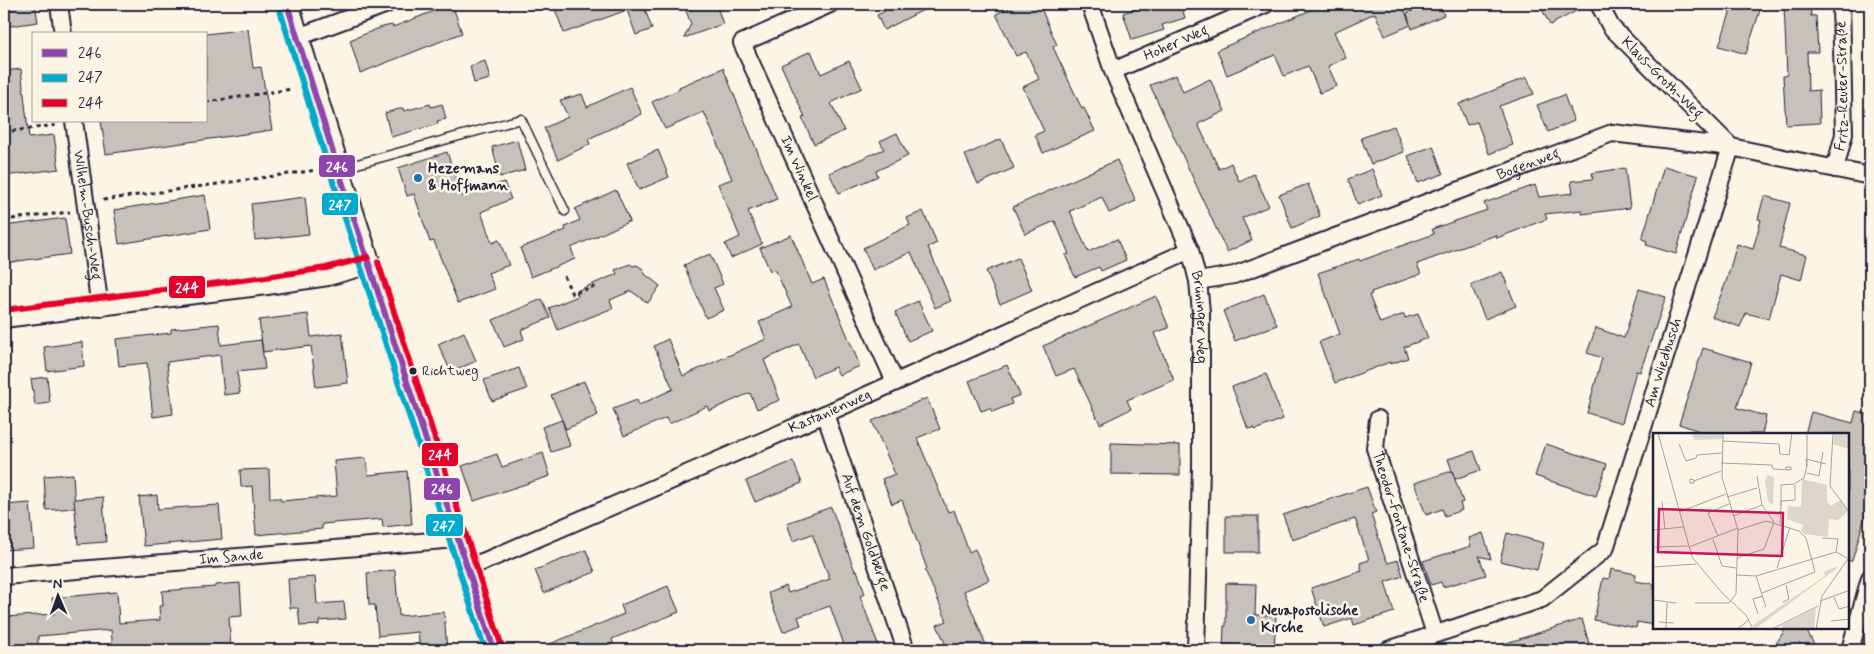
<svg xmlns="http://www.w3.org/2000/svg" width="1874" height="654" font-family="Mynerve,sans-serif">
	<style>
		.building { fill: #c6c1bb; stroke: #22223b }
		.lines { fill: none; stroke-linecap: round; stroke-linejoin: round }
		.lane-casing { stroke: #22223b; stroke-width: 11 }
		.street-casing { stroke: #22223b; stroke-width: 20 }
		.secondary-casing { stroke: #22223b; stroke-width: 26 }
		.path { stroke: #22223b; stroke-width: 3; stroke-dasharray: 4 4; stroke-linecap: butt }
		.lane { stroke: #fcf5e5; stroke-width: 8 }
		.street { stroke: #fcf5e5; stroke-width: 16 }
		.secondary { stroke: #fcf5e5; stroke-width: 22 }
		.bus-1-casing { stroke: #fcf5e5; stroke-width: 10 }
		.bus-2-casing { stroke: #fcf5e5; stroke-width: 10 }
		.bus-3-casing { stroke: #fcf5e5; stroke-width: 10 }
		.bus-1 { stroke: #8e44ad; stroke-width: 6 }
		.bus-2 { stroke: #00a9ce; stroke-width: 6 }
		.bus-3 { stroke: #e4002b; stroke-width: 6 }
		.poi-dot { fill: #1f6fb2; stroke: #fcf5e5; stroke-width: 2 }
		.bus-dot { fill: #22223b; stroke: #fcf5e5; stroke-width: 2 }
		.labels { text-anchor: middle; dominant-baseline: central; stroke-width: 5; stroke-linejoin: round; paint-order: stroke }
		.bus-label { font-size: 14px; fill: #22223b; stroke: #fcf5e5; text-anchor: start }
		.street-label { font-size: 15px; fill: #22223b; stroke: #fcf5e5 }
		.poi-label { font-size: 15px; font-weight: bold; fill: #22223b; stroke: #fcf5e5; text-anchor: start }
		.inset-road { fill: none; stroke: #a5a1a1; stroke-width: 1 }
		.view { fill: #c2185b; fill-opacity: 0.15; stroke: #c2185b; stroke-width: 2.5 }
		.inset-edge { fill: none; stroke: #22223b; stroke-width: 2.5 }
		.line-badge { stroke: #fcf5e5; stroke-width: 2 }
		.badge-label { font-size: 14px; text-anchor: middle; font-weight: bold; fill: #fff }
	</style>
	<rect width="100%" height="100%" fill="#fcf5e5"/>
	<filter id="ink" filterUnits="userSpaceOnUse"><feTurbulence type="fractalNoise" baseFrequency=".02" numOctaves="2"/><feDisplacementMap in="SourceGraphic" scale="10" xChannelSelector="R" yChannelSelector="G"/><feConvolveMatrix kernelMatrix="1 2 1 2 8 2 1 2 1" color-interpolation-filters="sRGB"/></filter>
	<g filter="url(#ink)">
		<g class="building">
			<polygon points="4,4 35,4 38,22 4,27"/>
			<polygon points="452,4 462,33 360,73 350,40 382,27 392,25 393,27"/>
			<polygon points="553,4 643,4 652,29 636,35 627,10 564,33"/>
			<polygon points="705,4 716,4 723,24 684,38 691,24 686,11"/>
			<polygon points="882,4 935,4 884,30 877,15 885,11"/>
			<polygon points="1007,4 1039,4 1057,45 1053,47 1082,109 1084,108 1095,131 1043,153 1035,135 1044,131 1023,87 1039,79 1026,52 1016,56 996,14 1009,8"/>
			<polygon points="1151,4 1181,4 1185,18 1162,25 1164,30 1132,40 1123,13"/>
			<polygon points="1325,4 1402,4 1410,24 1407,13 1430,4 1439,4 1444,15 1412,29 1411,25 1385,36 1375,13 1334,32 1346,58 1328,66 1337,86 1320,93 1308,66 1284,76 1275,55 1227,75 1217,50"/>
			<polygon points="1539,4 1589,4 1550,25"/>
			<polygon points="1733,4 1762,4 1746,54 1719,46"/>
			<polygon points="1784,4 1810,4 1811,16 1816,16 1818,52 1807,52 1808,91 1819,90 1820,123 1786,125 1783,76 1787,75"/>
			<polygon points="248,29 253,68 261,67 272,130 106,154 101,121 206,121 206,34"/>
			<polygon points="811,51 821,74 849,61 862,88 831,103 844,131 814,144 802,118 805,117 781,65"/>
			<polygon points="485,61 490,79 474,83 470,66"/>
			<polygon points="723,68 777,199 748,211 762,244 731,258 725,244 740,237 718,184 732,179 704,112 665,129 652,102 680,89 679,87"/>
			<polygon points="21,69 29,138 54,135 59,169 4,176 4,71"/>
			<polygon points="1176,75 1183,92 1210,79 1225,111 1198,124 1219,169 1231,163 1239,181 1254,174 1269,206 1242,218 1252,240 1227,252 1150,85"/>
			<polygon points="1527,77 1534,94 1499,106 1513,145 1489,154 1477,122 1467,125 1459,104"/>
			<polygon points="630,87 642,114 588,139 590,144 558,160 544,128 568,117 560,100 582,94 587,107"/>
			<polygon points="1564,95 1574,121 1548,132 1537,105"/>
			<polygon points="430,104 431,107 442,104 446,119 437,121 438,124 391,137 385,113 403,108 404,111"/>
			<polygon points="1394,126 1404,152 1371,164 1361,138"/>
			<polygon points="897,133 908,156 876,171 878,176 839,193 829,173 884,149 880,141"/>
			<polygon points="1001,139 1014,168 978,184 965,155"/>
			<polygon points="517,140 525,170 500,177 492,147"/>
			<polygon points="1433,146 1443,174 1418,183 1408,156"/>
			<polygon points="658,150 669,177 639,190 627,163"/>
			<polygon points="447,152 462,196 504,182 511,199 481,212 492,243 499,240 509,265 488,273 495,289 458,303 434,241 430,242 414,194 407,196 398,168"/>
			<polygon points="1117,160 1136,201 1109,213 1102,197 1070,211 1088,252 1117,239 1126,260 1101,271 1099,267 1075,277 1065,255 1069,254 1055,221 1025,234 1013,207"/>
			<polygon points="1664,166 1698,176 1676,254 1646,245 1647,241 1642,239"/>
			<polygon points="1625,168 1630,208 1582,214 1582,210 1545,214 1547,219 1497,238 1496,235 1417,264 1421,274 1371,292 1372,294 1369,295 1380,323 1404,314 1405,318 1418,314 1428,338 1404,347 1408,358 1390,364 1390,362 1335,383 1319,342 1340,334 1318,273 1359,259 1360,261 1434,234 1432,229 1487,210 1484,203 1535,185 1539,197 1573,193 1571,181 1593,179 1592,173"/>
			<polygon points="1372,169 1382,195 1358,205 1348,179"/>
			<polygon points="1308,184 1320,216 1292,228 1279,195"/>
			<polygon points="616,190 630,221 571,248 575,259 531,277 520,248 566,230 565,227 580,220 575,209"/>
			<polygon points="205,195 210,229 119,244 114,210"/>
			<polygon points="1764,196 1790,203 1779,248 1807,255 1801,280 1781,274 1769,319 1746,313 1740,327 1712,317 1726,282 1737,244 1753,249 1761,220 1758,219"/>
			<polygon points="305,197 309,234 255,240 251,204"/>
			<polygon points="923,211 937,243 928,247 951,301 935,308 911,252 873,270 863,248 910,225 907,218"/>
			<polygon points="65,218 70,254 4,263 4,226"/>
			<polygon points="791,235 812,284 824,279 860,366 839,375 835,367 813,377 799,344 764,360 780,400 757,409 750,393 709,411 707,406 669,424 666,418 624,436 613,409 637,400 639,405 673,389 654,346 668,339 683,376 766,339 759,322 792,307 775,269 770,271 760,248"/>
			<polygon points="710,254 723,284 714,288 724,310 706,318 684,265"/>
			<polygon points="1018,258 1032,290 1000,304 986,271"/>
			<polygon points="630,264 633,266 637,265 643,269 645,274 660,286 648,303 631,291 610,300 613,308 558,330 549,308 578,296 576,291 617,274 615,270"/>
			<polygon points="1502,272 1516,306 1485,319 1471,285"/>
			<polygon points="1639,289 1666,297 1640,372 1636,371 1622,423 1587,413 1602,358 1587,353 1596,328 1624,338"/>
			<polygon points="1264,294 1277,325 1235,341 1223,311"/>
			<polygon points="1156,296 1169,328 1154,333 1174,380 1127,400 1131,409 1100,424 1074,369 1056,376 1043,346"/>
			<polygon points="542,299 550,318 521,330 524,339 504,347 493,320"/>
			<polygon points="918,301 932,331 908,341 895,312"/>
			<polygon points="308,314 311,337 342,333 348,383 316,387 311,346 263,352 259,320"/>
			<polygon points="219,324 221,345 261,340 265,369 237,372 240,393 224,395 220,355 167,362 173,414 153,417 147,363 119,366 116,339 171,333 171,329"/>
			<polygon points="464,332 476,361 451,372 438,344"/>
			<polygon points="82,342 84,366 47,371 44,347"/>
			<polygon points="1703,348 1751,362 1737,408 1766,416 1762,434 1708,434 1679,424"/>
			<polygon points="1007,365 1020,395 1010,399 1012,404 992,412 990,408 981,411 969,381"/>
			<polygon points="519,368 527,389 492,401 484,380"/>
			<polygon points="1266,374 1283,419 1255,430 1254,428 1248,429 1232,387"/>
			<polygon points="47,377 50,403 35,405 31,379"/>
			<polygon points="584,381 598,415 566,429 551,395"/>
			<polygon points="927,398 940,429 917,438 948,512 954,510 969,552 975,549 989,580 964,591 988,650 948,650 937,625 947,621 925,570 927,569 902,500 892,504 882,479 895,474 872,421"/>
			<polygon points="1856,411 1870,415 1870,499 1852,561 1848,561 1848,434 1805,434 1811,412 1853,423"/>
			<polygon points="562,420 570,446 551,452 542,427"/>
			<polygon points="1111,443 1180,445 1180,475 1111,474"/>
			<polygon points="1546,444 1607,464 1596,496 1535,476"/>
			<polygon points="1474,451 1481,470 1455,479 1448,459"/>
			<polygon points="543,453 550,476 474,501 462,466 497,454 502,467"/>
			<polygon points="366,458 368,475 407,471 412,524 383,527 382,519 322,524 322,529 256,535 252,486 241,487 240,470 269,469 270,498 280,498 281,501 337,496 334,461"/>
			<polygon points="793,461 802,483 755,502 746,481"/>
			<polygon points="1452,471 1463,502 1460,503 1462,510 1445,516 1442,509 1426,515 1414,483"/>
			<polygon points="73,474 75,508 46,510 44,476"/>
			<polygon points="1367,487 1376,512 1371,514 1384,555 1388,563 1398,560 1403,576 1385,582 1394,612 1354,625 1352,618 1324,627 1311,588 1362,571 1360,563 1369,560 1355,519 1292,540 1283,515"/>
			<polygon points="157,495 158,509 219,505 222,539 144,546 139,497"/>
			<polygon points="103,497 106,542 78,544 74,499"/>
			<polygon points="30,503 34,548 4,550 4,505"/>
			<polygon points="831,507 855,571 857,570 865,594 860,596 880,650 846,650 830,606 798,617 801,625 783,632 768,593 786,586 788,593 830,579 812,534 793,541 787,523"/>
			<rect x="1226" y="516" width="32" height="36"/>
			<polygon points="1483,533 1491,559 1479,556 1486,575 1443,587 1441,582 1431,585 1423,561 1471,546 1469,538"/>
			<polygon points="1507,533 1544,543 1537,570 1500,561"/>
			<polygon points="586,550 595,572 544,593 535,570"/>
			<polygon points="1611,569 1636,574 1635,581 1654,584 1654,625 1637,622 1636,628 1594,620 1603,578 1609,579"/>
			<polygon points="395,570 399,616 444,612 447,650 420,650 418,632 378,636 375,605 369,605 367,573"/>
			<polygon points="315,577 317,604 344,602 346,619 319,621 319,625 300,626 298,608 290,608 288,579"/>
			<polygon points="240,583 242,616 229,617 231,650 113,650 111,630 38,636 38,650 5,650 4,617 54,614 52,598 117,592 119,623 160,620 159,606 163,606 162,591 215,587 215,585"/>
			<polygon points="1226,583 1256,584 1255,615 1276,615 1274,649 1223,650 1224,626 1226,626"/>
			<polygon points="668,586 679,612 612,639 615,650 535,650 624,614 621,605"/>
			<polygon points="1582,619 1591,650 1495,650 1494,647"/>
			<polygon points="1786,628 1805,628 1817,650 1772,650"/>
		</g>
		<g class="lines">
			<defs>
				<polyline id="lane" points="339,169 521,119 565,211"/>
				<g id="street">
					<polyline points="59,4 63,34"/>
					<path id="s1" d="M830,4L742,43L895,382"/>
					<path id="s2" d="M1090,4L1113,71L1190,250L1198,281L1201,312V468L1196,650"/>
					<polyline points="298,37 387,4"/>
					<path id="s3" d="M1113,71L1266,4"/>
					<path id="s4" d="M74,121L100,308"/>
					<path id="s5" d="M1835,169L1844,134L1841,4"/>
					<path id="s6" d="M1198,281L1234,275L1612,133L1731,147L1870,176"/>
					<polyline points="4,319 267,286 328,277 370,265"/>
					<path id="s7" d="M825,414L906,650"/>
					<path id="s8" d="M1378,419L1375,448L1435,634"/>
					<path id="s9" d="M468,567L485,561L825,414L1190,250"/>
					<path id="s10" d="M4,576L457,539"/>
					<path id="s11" d="M1388,650L1542,599L1605,549L1731,147L1611,27L1599,4"/>
					<polyline points="1850,650 1870,578"/>
				</g>
				<polyline id="secondary" points="287,4 338,169 494,650"/>
			</defs>
			<use href="#lane" class="lane-casing"/>
			<use href="#street" class="street-casing"/>
			<use href="#secondary" class="secondary-casing"/>
			<g class="path">
				<polyline points="206,102 292,89"/>
				<polyline points="4,132 58,125"/>
				<polyline points="103,200 317,170"/>
				<polyline points="4,220 70,212"/>
				<polyline points="564,276 572,294 596,286"/>
				<polyline points="1286,650 1296,647"/>
			</g>
			<use href="#lane" class="lane"/>
			<use href="#street" class="street"/>
			<use href="#secondary" class="secondary"/>
			<defs>
				<polyline id="bus-1" points="287,4 338,169 494,650"/>
				<polyline id="bus-2" points="279,7 330,172 485,650"/>
				<g id="bus-3">
					<polyline points="378,262 502,647"/>
					<polyline points="4,310 266,277 326,268 368,257"/>
				</g>
			</defs>
			<use href="#bus-1" class="bus-1-casing"/>
			<use href="#bus-2" class="bus-2-casing"/>
			<use href="#bus-3" class="bus-3-casing"/>
			<use href="#bus-1" class="bus-1"/>
			<use href="#bus-2" class="bus-2"/>
			<use href="#bus-3" class="bus-3"/>
		</g>
	</g>
	<g class="poi-dot">
		<circle cx="418" cy="178" r="5"/>
		<circle cx="1251" cy="620" r="5"/>
	</g>
	<circle class="bus-dot" cx="413" cy="371" r="4.5"/>
	<g class="labels">
		<g class="bus-label">
			<text x="422" y="371">Richtweg</text>
		</g>
		<g class="street-label">
			<text stroke="none"><textPath href="#s3" startOffset="69">Hoher Weg</textPath></text>
			<text transform="translate(1662 78) rotate(45)">Klaus-Groth-Weg</text>
			<text stroke="none"><textPath href="#s5" startOffset="84">Fritz-Reuter-Straße</textPath></text>
			<text stroke="none"><textPath href="#s6" startOffset="351">Bogenweg</textPath></text>
			<text stroke="none"><textPath href="#s1" startOffset="234">Im Winkel</textPath></text>
			<text stroke="none"><textPath href="#s4" startOffset="95">Wilhelm-Busch-Weg</textPath></text>
			<text stroke="none"><textPath href="#s2" startOffset="334">Brüninger Weg</textPath></text>
			<text stroke="none"><textPath href="#s11" startOffset="438">Am Wiedbusch</textPath></text>
			<text stroke="none"><textPath href="#s9" startOffset="394">Kastanienweg</textPath></text>
			<text stroke="none"><textPath href="#s8" startOffset="112">Theodor-Fontane-Straße</textPath></text>
			<text stroke="none"><textPath href="#s7" startOffset="125">Auf dem Goldberge</textPath></text>
			<text stroke="none"><textPath href="#s10" startOffset="228">Im Sande</textPath></text>
		</g>
		<g class="poi-label">
			<text x="428" y="169">Hezemans<tspan x="428" dy="17">&amp; Hoffmann</tspan></text>
			<text x="1261" y="611">Neuapostolische<tspan x="1261" dy="17">Kirche</tspan></text>
		</g>
	</g>
	<g transform="translate(1653 433)">
		<rect width="196" height="196" fill="#fcf5e5"/>
		<path d="M39,0H70L69,6L41,7ZM181,0H196V16L180,11ZM114,42L121,44L120,72L115,68L112,48ZM149,46L174,52V69L178,73L187,67L195,78L185,87L176,86L175,104L152,101L148,98L150,92L134,86L135,73L148,74ZM184,133L183,136L102,196L100,192L172,143L171,139ZM163,175L161,196H130L129,192Z" fill="#dcd6cc"/>
		<path class="inset-road" d="M5,0L39,124L70,161L93,182L100,196M180,0L177,53L197,80M70,8L126,11L127,21L136,22L139,0M26,11L33,28L43,25L44,22L69,20M153,26L154,33V0M153,26L173,31M68,30L119,32L120,36L138,37V34H133V37M154,40L166,43L170,19M37,46L41,47V50H37ZM41,48L68,38M74,64L104,55M9,68L12,96M128,68V73V52L141,51L151,45L154,33M128,68L142,67V52M26,79L73,61M80,83L109,72M127,91L128,73M0,97L30,94M85,97L113,88L146,98L153,105L162,139L109,160M65,103L55,80L76,71M169,105L185,106L183,119M60,106L69,133L83,135M2,114L35,113M36,114L85,95M84,125L111,116L121,89L109,72L104,43M0,134L43,131M124,135L137,94M83,142L103,143L183,119L194,125M103,143L113,174M181,164L186,176L197,173M0,167L23,170M167,168L197,157M130,169L136,166L133,152M42,170H76L83,161L85,97L69,44L70,0M105,181L100,166L110,163M178,188L197,186M6,189L21,190M13,196L14,170M84,196L96,187M119,196L165,173M163,196L169,163L197,123"/>
		<path class="view" d="M6,76L130,80L129,123L5,119Z"/>
		<rect width="196" height="196" class="inset-edge"/>
	</g>
	<g class="line-badge">
		<rect x="318" y="154" width="38" height="24" rx="5" fill="#8e44ad"/>
		<rect x="321" y="192" width="38" height="24" rx="5" fill="#00a9ce"/>
		<rect x="168" y="275" width="38" height="24" rx="5" fill="#e4002b"/>
		<rect x="421" y="442" width="38" height="25" rx="5" fill="#e4002b"/>
		<rect x="423" y="477" width="38" height="24" rx="5" fill="#8e44ad"/>
		<rect x="425" y="513" width="39" height="24" rx="5" fill="#00a9ce"/>
	</g>
	<g class="badge-label">
		<text x="337" y="171">246</text>
		<text x="340" y="209">247</text>
		<text x="187" y="292">244</text>
		<text x="440" y="459">244</text>
		<text x="442" y="493">246</text>
		<text x="444" y="530">247</text>
	</g>
	<rect width="1874" height="654" fill="none" stroke="#fcf5e5" stroke-width="20"/>
	<rect x="10" y="10" width="1854" height="634" fill="none" stroke="#22223b" stroke-width="2" filter="url(#ink)"/>
	<rect x="32" y="32" width="175" height="90" fill="#fcf5e5" stroke="#a5a1a1"/>
	<rect x="42" y="49" width="25" height="8" fill="#8e44ad" stroke="#a5a1a1"/>
	<text x="78" y="58" font-size="15" fill="#22223b">246</text>
	<rect x="42" y="74" width="25" height="8" fill="#00a9ce" stroke="#a5a1a1"/>
	<text x="78" y="82" font-size="15" fill="#22223b">247</text>
	<rect x="42" y="99" width="25" height="8" fill="#e4002b" stroke="#a5a1a1"/>
	<text x="78" y="108" font-size="15" fill="#22223b">244</text>
	<g transform="translate(58 596) rotate(358)" stroke="#fcf5e5" stroke-width="4" paint-order="stroke">
	<path d="M0-4L9 19L0 12L-9 19Z" fill="#22223b"/>
	<text y="-8" font-size="14" font-weight="bold" text-anchor="middle" fill="#22223b">N</text>
	</g>
</svg>
